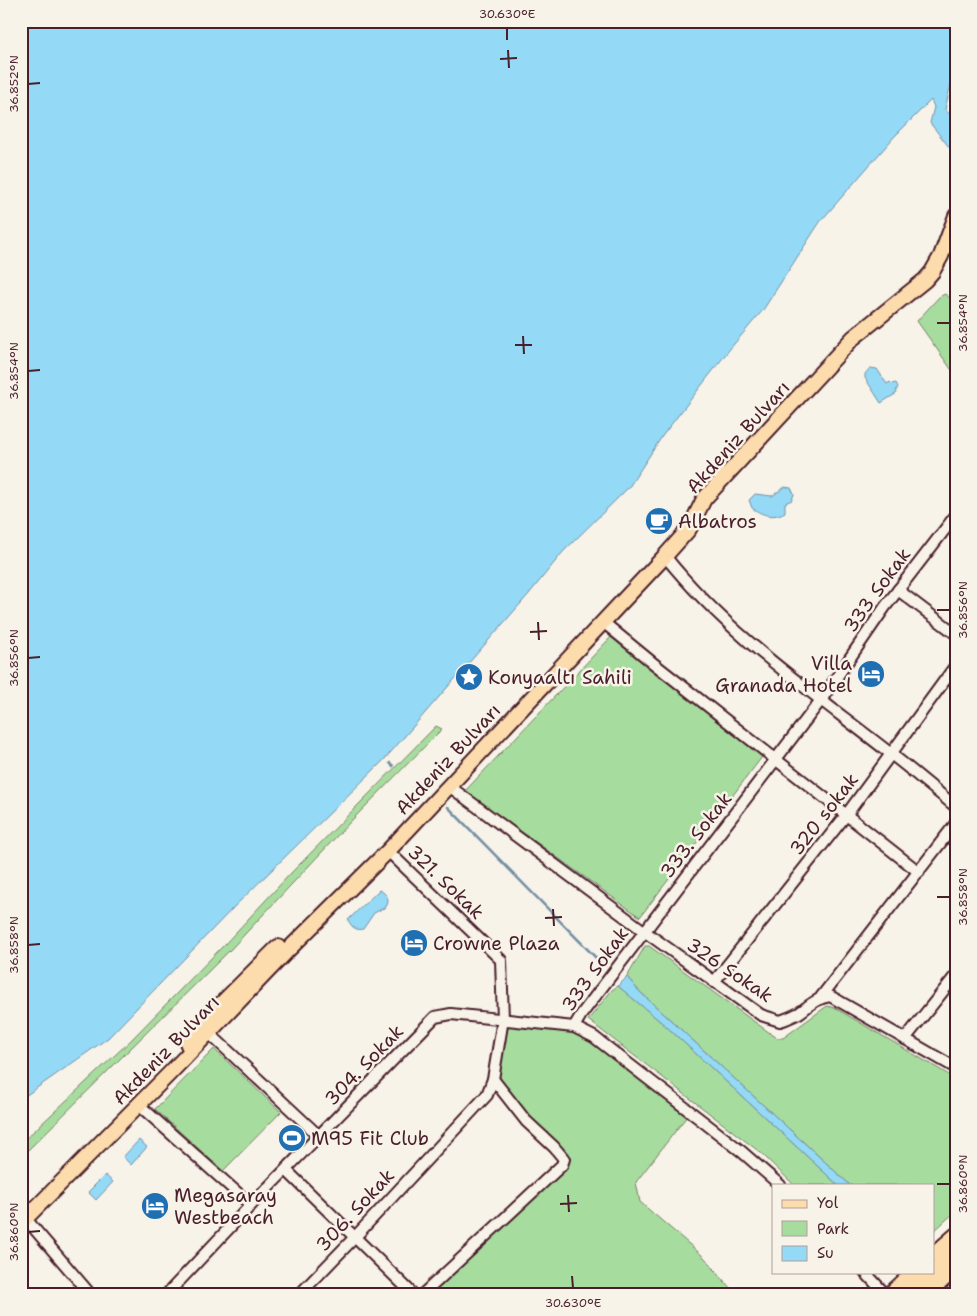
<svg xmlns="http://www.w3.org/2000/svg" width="977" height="1316" font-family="'Shantell Sans',sans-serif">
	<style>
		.green { fill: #a7dc9f; stroke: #787e65 }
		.water { fill: #94d9f6; stroke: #768fa5 }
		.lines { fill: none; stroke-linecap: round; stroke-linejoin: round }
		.stream { stroke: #768fa5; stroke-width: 2.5 }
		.minor-casing { stroke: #4a1f2b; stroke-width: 14 }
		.major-casing { stroke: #4a1f2b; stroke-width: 18 }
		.minor { stroke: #f7f3e8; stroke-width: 10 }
		.major { stroke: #fcdcac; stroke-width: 14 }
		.ticks { fill: none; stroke: #4a1f2b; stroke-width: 2 }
		.labels { text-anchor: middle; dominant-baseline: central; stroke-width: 5; stroke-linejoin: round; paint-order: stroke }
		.street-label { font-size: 19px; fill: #4a1f2b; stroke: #f7f3e8 }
		.poi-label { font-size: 19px; fill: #4a1f2b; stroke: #f7f3e8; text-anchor: start }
		.neatline { fill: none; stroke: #4a1f2b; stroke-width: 2 }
		.ticks-label { font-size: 12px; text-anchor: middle; fill: #4a1f2b }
	</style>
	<rect width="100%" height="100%" fill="#f7f3e8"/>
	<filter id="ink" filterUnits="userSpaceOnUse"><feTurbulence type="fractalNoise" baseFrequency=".02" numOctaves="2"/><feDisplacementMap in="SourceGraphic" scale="10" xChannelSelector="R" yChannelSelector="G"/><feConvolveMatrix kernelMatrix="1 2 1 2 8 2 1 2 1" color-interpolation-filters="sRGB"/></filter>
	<g filter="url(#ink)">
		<g class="green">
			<polygon points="945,294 956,303 956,376 917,321 939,297"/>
			<polygon points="611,637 762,757 640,917 465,791"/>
			<polygon points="436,726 442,729 351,821 230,950 21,1157 21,1143 130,1041 224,945 291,873"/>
			<polygon points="645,946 649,946 777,1038 783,1038 827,1006 835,1008 956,1079 956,1211 933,1232 933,1185 850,1185 639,991 627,977"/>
			<polygon points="618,986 667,1027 838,1185 794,1185 761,1153 588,1020 612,990"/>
			<polygon points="503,1019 574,1027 691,1111 636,1182 640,1202 704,1257 731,1289 725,1295 429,1295 563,1159 493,1079"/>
			<polygon points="214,1049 281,1112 223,1171 155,1109"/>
		</g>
		<g class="water">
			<polygon points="21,21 956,21 956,64 945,109 950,115 956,117 956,159 949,147 930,123 934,107 931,100 894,137 820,222 763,310 729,350 663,435 629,487 563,552 529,594 384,760 234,907 108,1038 21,1099"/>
			<polygon points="870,368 877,369 887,384 890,382 892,384 896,383 898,387 896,391 897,393 881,403 865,378 865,374"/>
			<path d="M785,487L791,488L794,494L792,500L785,503V512C773,519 762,515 752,508L749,500L755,494L772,496Z"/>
			<path d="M379,890C386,893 391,899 386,907L374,913L363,929C355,931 351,926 348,920Z"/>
			<polygon points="627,977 639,991 850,1185 838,1185 667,1027 618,986"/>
			<polygon points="139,1140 147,1147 131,1165 123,1157"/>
			<polygon points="105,1175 113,1182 96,1200 88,1192"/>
		</g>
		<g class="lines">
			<g class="stream">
				<polyline points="390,763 393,766"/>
				<polyline points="448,807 602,964"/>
				<polyline points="945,1294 946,1295"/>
			</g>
			<defs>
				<g id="minor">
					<path d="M665,556C728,635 812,692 891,754C913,771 934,789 956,807"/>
					<polyline points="898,590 956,634"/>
					<polyline points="603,622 653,663 919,872"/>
					<path d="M449,786L644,931L761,1015L780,1021C787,1019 793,1016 799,1013C810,1005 817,998 830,996L956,1068"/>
					<polyline points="714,982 847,814 956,665"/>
					<polyline points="821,997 956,823"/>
					<polyline points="574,1027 581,1015 821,700 885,607 956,515"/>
					<polyline points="209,1033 319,1136"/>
					<polyline points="905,1039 956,975"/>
					<polyline points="139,1105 251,1205"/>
					<polyline points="286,1170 414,1295"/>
					<polyline points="26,1219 91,1295"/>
					<polyline points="865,1272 886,1295"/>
					<polyline points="166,1295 251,1205 435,1017 451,1014 574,1027 594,1037 741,1151 780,1185"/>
					<polyline points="299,1295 355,1237 487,1095 493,1079 503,1019 501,960 388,851"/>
					<polyline points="422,1295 562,1165 564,1159 554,1147 526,1121 493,1079"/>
				</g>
				<g id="major">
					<polyline points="188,1045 204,1021 278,947"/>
					<polyline points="21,1223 170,1073 290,948 388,851 665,556 689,529 704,499 853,338 925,280 932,272 941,256 956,216"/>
					<polyline points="933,1255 956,1235"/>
					<polyline points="933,1272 956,1251"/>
					<polyline points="889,1295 914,1272"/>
					<polyline points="909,1295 933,1272"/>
					<polyline points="927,1295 956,1268"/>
				</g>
			</defs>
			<use href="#minor" class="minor-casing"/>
			<use href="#major" class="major-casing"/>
			<use href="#minor" class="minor"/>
			<use href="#major" class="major"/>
		</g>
	</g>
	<path class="ticks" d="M507,28V40M508,50L509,68M500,59L517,58M28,84L40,83M937,323H950M523,336L524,354M515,345H532M28,371L40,370M937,610H950M538,622L539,640M530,632L547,631M28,658L40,657M937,897H950M553,909L554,926M545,918L562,917M28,945L40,944M937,1184H950M568,1195L569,1212M560,1204L577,1203M28,1232L40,1231M572,1276L573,1288"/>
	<defs>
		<symbol id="cafe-disc" viewBox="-11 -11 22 22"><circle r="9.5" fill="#1f6fb2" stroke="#f7f3e8"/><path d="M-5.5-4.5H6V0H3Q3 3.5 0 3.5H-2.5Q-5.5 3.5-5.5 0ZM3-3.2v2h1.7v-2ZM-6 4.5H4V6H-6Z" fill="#fff"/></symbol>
		<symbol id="hotel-disc" viewBox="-11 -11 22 22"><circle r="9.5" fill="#1f6fb2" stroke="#f7f3e8"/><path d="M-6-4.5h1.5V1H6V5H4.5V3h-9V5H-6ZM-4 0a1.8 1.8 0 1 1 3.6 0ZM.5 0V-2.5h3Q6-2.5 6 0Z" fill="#fff"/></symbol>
		<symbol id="sight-disc" viewBox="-11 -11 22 22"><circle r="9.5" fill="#1f6fb2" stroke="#f7f3e8"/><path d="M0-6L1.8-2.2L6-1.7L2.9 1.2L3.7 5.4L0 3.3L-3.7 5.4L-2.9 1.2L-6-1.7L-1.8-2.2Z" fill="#fff"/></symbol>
		<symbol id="stadium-disc" viewBox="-11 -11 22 22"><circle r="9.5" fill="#1f6fb2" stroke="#f7f3e8"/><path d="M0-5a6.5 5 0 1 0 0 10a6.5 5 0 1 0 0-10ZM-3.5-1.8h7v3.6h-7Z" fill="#fff"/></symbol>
	</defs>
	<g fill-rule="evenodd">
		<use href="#cafe-disc" x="643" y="505" width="32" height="32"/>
		<use href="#hotel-disc" x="855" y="658" width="32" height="32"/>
		<use href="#sight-disc" x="453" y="661" width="32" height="32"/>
		<use href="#hotel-disc" x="398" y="927" width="32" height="32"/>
		<use href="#stadium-disc" x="276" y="1122" width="32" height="32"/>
		<use href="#hotel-disc" x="139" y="1190" width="32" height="32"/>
	</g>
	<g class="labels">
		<g class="street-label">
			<text transform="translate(738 437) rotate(-48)">Akdeniz Bulvarı</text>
			<text transform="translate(877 590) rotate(-54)">333 Sokak</text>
			<text transform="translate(448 759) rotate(-47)">Akdeniz Bulvarı</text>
			<text transform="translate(824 814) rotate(-52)">320 sokak</text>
			<text transform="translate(696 835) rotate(-52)">333. Sokak</text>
			<text transform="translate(446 882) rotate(44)">321. Sokak</text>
			<text transform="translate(595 969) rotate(-54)">333 Sokak</text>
			<text transform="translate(730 970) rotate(34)">326 Sokak</text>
			<text transform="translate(166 1050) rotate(-46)">Akdeniz Bulvarı</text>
			<text transform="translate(364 1065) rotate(-46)">304. Sokak</text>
			<text transform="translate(355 1210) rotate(-47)">306. Sokak</text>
		</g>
		<g class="poi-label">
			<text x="678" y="521">Albatros</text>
			<text x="852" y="663" text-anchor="end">Villa<tspan x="852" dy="22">Granada Hotel</tspan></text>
			<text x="488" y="677">Konyaaltı Sahili</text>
			<text x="433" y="943">Crowne Plaza</text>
			<text x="311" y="1138">M95 Fit Club</text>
			<text x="174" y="1195">Megasaray<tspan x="174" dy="22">Westbeach</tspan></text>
		</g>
	</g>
	<rect width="977" height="1316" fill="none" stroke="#f7f3e8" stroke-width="55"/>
	<rect x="772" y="1184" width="162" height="90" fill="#f7f3e8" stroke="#b29e9c"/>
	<rect x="782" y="1200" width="25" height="8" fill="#fcdcac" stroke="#b29e9c"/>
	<text x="817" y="1208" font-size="15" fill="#4a1f2b">Yol</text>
	<rect x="782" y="1221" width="25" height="15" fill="#a7dc9f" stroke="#b29e9c"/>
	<text x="817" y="1234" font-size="15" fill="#4a1f2b">Park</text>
	<rect x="782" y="1246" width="25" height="15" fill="#94d9f6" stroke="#b29e9c"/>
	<text x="817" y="1258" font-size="15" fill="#4a1f2b">Su</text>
	<rect x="28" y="28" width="922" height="1260" class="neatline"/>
	<g class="ticks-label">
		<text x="507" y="18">30.630°E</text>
		<text transform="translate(14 84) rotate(-90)" y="4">36.852°N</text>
		<text transform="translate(963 323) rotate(-90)" y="4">36.854°N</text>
		<text transform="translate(14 371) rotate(-90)" y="4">36.854°N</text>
		<text transform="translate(963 610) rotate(-90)" y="4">36.856°N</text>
		<text transform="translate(14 658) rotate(-90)" y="4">36.856°N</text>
		<text transform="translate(963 897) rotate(-90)" y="4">36.858°N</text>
		<text transform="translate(14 945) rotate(-90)" y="4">36.858°N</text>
		<text transform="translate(963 1184) rotate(-90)" y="4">36.860°N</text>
		<text transform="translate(14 1232) rotate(-90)" y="4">36.860°N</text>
		<text x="573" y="1307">30.630°E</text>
	</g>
</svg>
